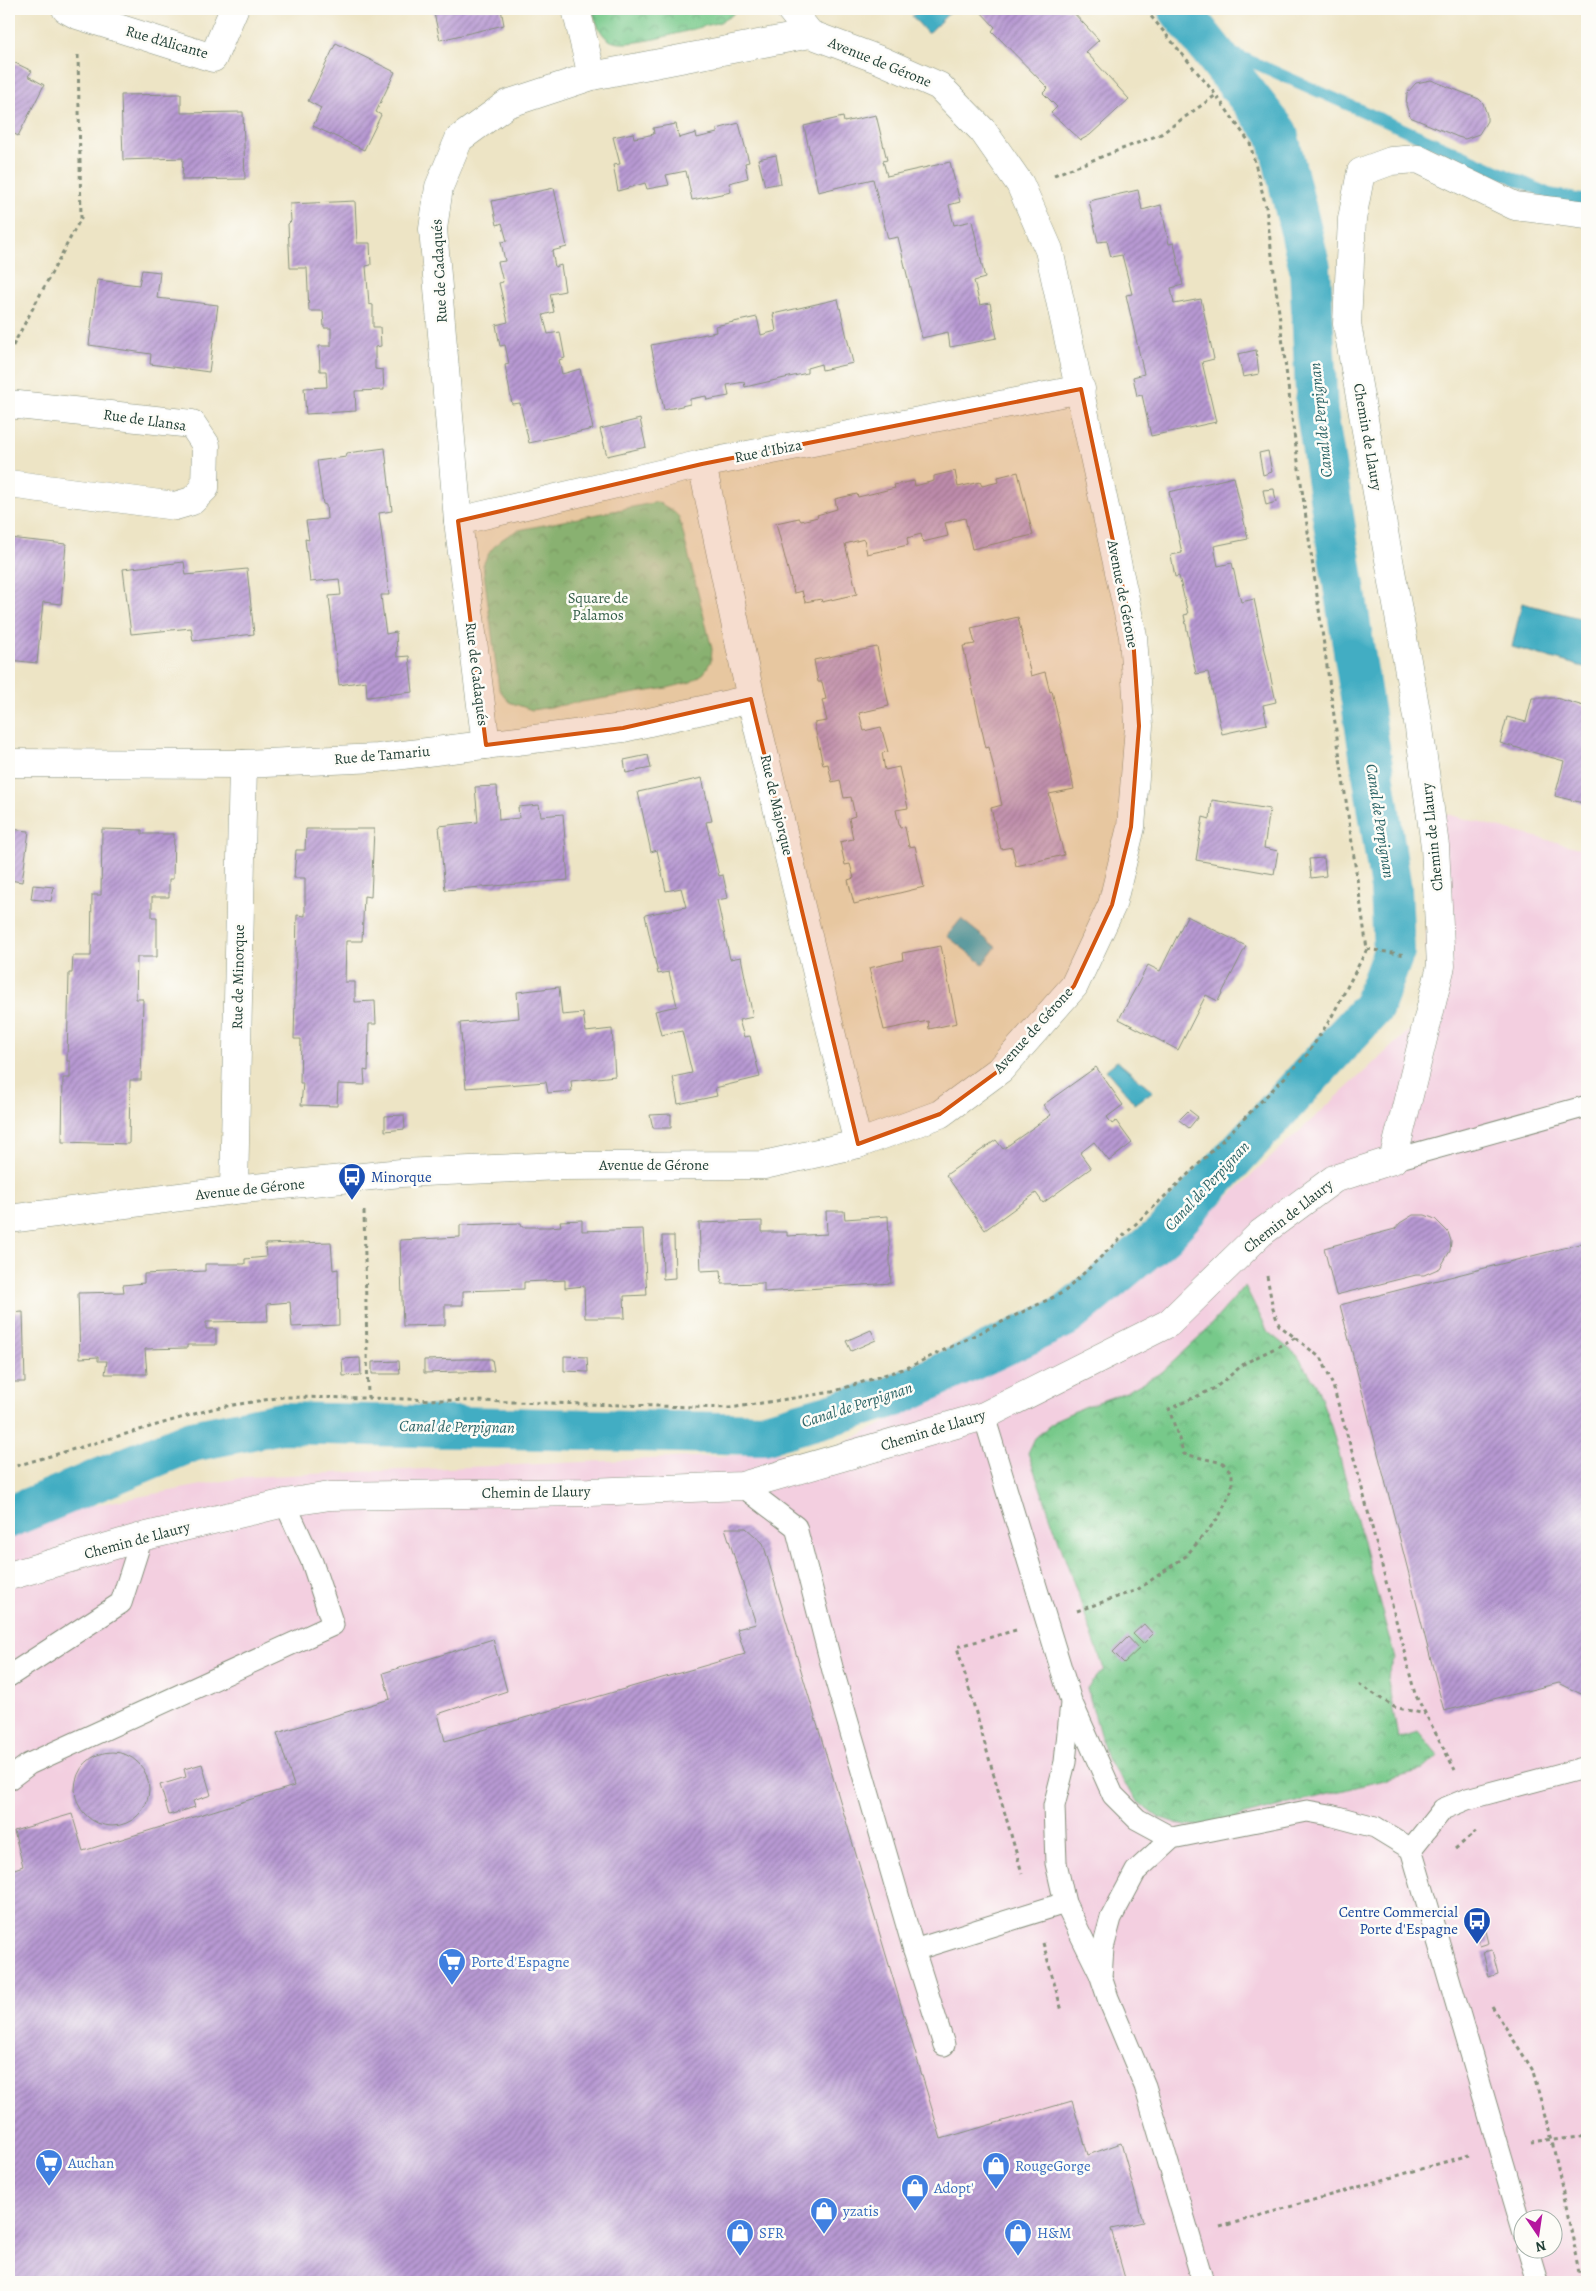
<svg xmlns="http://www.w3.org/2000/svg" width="1596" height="2291" font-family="Alegreya,serif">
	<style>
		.built { fill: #f3cfe0; fill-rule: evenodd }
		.park { fill: url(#park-crowns); stroke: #4b835f }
		.water { fill: #43adc3; stroke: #31757c }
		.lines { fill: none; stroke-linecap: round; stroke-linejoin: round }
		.stream { stroke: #43adc3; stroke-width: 12 }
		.canal { stroke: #43adc3; stroke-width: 42 }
		.building { fill: url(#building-hatch) }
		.lane-casing { stroke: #86907c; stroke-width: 23 }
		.street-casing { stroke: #86907c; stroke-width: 29 }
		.path { stroke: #86907c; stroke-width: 3; stroke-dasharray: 4 4; stroke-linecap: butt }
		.lane { stroke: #fff; stroke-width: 21 }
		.street { stroke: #fff; stroke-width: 28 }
		.marked { fill: #d45610; fill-opacity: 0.2; stroke: #d45610; stroke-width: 4; stroke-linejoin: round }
		.labels { text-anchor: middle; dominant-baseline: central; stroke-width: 5; stroke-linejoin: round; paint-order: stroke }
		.street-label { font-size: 15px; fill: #1f3d34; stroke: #fdfcf7 }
		.park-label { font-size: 15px; fill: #35604a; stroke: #fdfcf7 }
		.transit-label { font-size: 15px; fill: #164399; stroke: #fdfcf7; text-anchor: start }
		.shop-label { font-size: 15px; fill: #366cbe; stroke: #fdfcf7; text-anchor: start }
		.water-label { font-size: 16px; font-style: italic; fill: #2c6466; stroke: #fdfcf7 }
	</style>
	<defs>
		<pattern id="park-crowns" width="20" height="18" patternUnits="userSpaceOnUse" patternTransform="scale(1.25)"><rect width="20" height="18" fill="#77c98a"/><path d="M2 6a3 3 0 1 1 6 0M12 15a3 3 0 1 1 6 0" fill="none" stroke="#61a472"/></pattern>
		<pattern id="building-hatch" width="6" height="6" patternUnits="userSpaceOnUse" patternTransform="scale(1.25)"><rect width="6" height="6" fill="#b899d3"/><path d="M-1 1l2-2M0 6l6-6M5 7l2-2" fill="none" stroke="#957eac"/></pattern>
	</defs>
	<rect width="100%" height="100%" fill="#fdfcf7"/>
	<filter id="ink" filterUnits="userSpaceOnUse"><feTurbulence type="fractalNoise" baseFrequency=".02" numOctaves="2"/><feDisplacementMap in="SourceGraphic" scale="10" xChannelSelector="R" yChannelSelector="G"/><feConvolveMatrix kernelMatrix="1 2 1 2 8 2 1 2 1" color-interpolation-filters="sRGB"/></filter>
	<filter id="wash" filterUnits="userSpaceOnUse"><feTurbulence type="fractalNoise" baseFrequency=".0096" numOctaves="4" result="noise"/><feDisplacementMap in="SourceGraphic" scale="20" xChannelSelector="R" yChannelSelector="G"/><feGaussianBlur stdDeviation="1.12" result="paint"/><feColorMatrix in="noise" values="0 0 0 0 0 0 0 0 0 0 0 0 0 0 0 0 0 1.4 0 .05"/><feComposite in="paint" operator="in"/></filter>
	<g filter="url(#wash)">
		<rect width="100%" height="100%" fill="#ede4c5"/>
		<path class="built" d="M1427,809L1587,850V2282H9V1521L245,1477L828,1451L1097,1317L1426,1015ZM1524,2218H1554V2248H1524Z"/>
		<g class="park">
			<path d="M612,9H737L732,15L720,22C698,27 630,50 611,41C600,35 597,24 593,13Z"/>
			<path d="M657,502L672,510L679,517L712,649L711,661L704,673L691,682L667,688L532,710L509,702L499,689L483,565C491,546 501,538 519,530Z"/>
			<polygon points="1245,1286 1268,1332 1297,1355 1316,1384 1332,1429 1395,1659 1387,1676 1398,1738 1418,1732 1438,1756 1423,1770 1206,1825 1186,1826 1158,1817 1137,1801 1107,1759 1087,1688 1104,1669 1028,1453 1035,1438 1057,1419 1084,1407 1126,1392 1162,1372 1199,1338"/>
		</g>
		<g class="water">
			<polygon points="920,9 953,9 928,34 912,16"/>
			<polygon points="1522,603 1587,620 1587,668 1512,647"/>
			<polygon points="961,919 996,947 983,964 947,936"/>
			<polygon points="1117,1061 1153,1091 1135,1104 1106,1070"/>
		</g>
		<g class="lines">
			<polyline class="stream" points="1205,41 1549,194 1581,200 1587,198"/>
			<polyline class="canal" points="9,1517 192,1441 281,1423 763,1434 895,1396 1066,1316 1163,1235 1373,1007 1394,951 1391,889 1317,413 1310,268 1277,133 1179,9"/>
		</g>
		<g id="blocks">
			<g class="building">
				<polygon points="433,9 501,9 504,25 440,40"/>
				<polygon points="978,9 1070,9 1099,40 1086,52 1129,99 1090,135 1081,140 1051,113 1057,107 1043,93 1048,88 992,31 995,27"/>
				<polygon points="336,43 395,72 376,112 381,115 364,150 313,126 321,108 308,101"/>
				<polygon points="9,60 32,71 28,76 44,85 18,136 9,131"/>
				<polygon points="1431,80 1479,99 1483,103 1487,115 1487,121 1479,134 1465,139 1458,137 1410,117 1406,105 1407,93 1416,83"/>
				<polygon points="181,94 181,113 243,112 245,179 182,180 183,158 123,160 121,95"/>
				<polygon points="876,115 887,160 883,161 887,176 950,162 960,202 949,205 954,225 972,221 985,278 974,281 980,305 990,303 997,338 950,347 948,332 922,338 898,237 888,239 873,179 818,192 804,126 843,117 844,122"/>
				<polygon points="739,123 749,162 745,163 748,178 729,183 731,192 692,200 686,171 666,175 669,185 647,189 645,183 618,191 613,165 620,164 613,137 633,133 634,138 645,136 654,134 653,128 676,124 679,138 696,133 697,138 717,133 717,129"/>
				<polygon points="776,155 781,183 765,186 758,159"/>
				<polygon points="554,188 567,247 552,251 555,267 561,265 565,291 550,294 554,312 543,315 548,334 560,332 565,358 559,360 562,374 580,369 593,429 529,443 520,403 512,404 505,365 509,364 507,354 505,345 500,346 496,325 508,322 499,283 503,282 498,262 505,261 501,242 507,241 502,223 497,225 492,201"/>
				<polygon points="1138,190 1142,210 1161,205 1169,244 1174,243 1183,285 1171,288 1174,304 1201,299 1214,359 1202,362 1216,422 1151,436 1142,395 1137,396 1133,377 1144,374 1126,295 1132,294 1122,255 1111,257 1107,241 1098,242 1089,201"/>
				<polygon points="355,201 357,243 370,243 371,265 366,266 369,304 373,305 373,327 380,327 381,346 375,347 375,369 383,370 384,390 355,391 356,411 306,414 304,388 327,387 326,371 320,371 319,346 331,346 331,328 324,328 323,311 309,311 307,268 290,268 288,224 291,221 290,204"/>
				<polygon points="142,270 160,272 157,298 218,305 209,372 150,364 151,354 89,345 97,280 139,285"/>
				<polygon points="838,299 853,363 822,370 821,364 807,368 807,373 745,387 744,382 727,385 729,396 707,400 706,396 690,399 690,404 664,410 651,345 716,332 715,326 757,317 761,335 776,331 773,314"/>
				<polygon points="1256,350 1259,374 1243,377 1238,354"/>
				<polygon points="640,419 646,447 607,456 600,429"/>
				<polygon points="385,448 392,511 379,513 389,595 381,595 383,613 386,634 396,632 397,657 409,656 413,692 367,697 366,681 339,685 329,596 341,595 339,579 310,582 305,539 309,540 306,521 327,519 326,505 323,504 317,461 346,457 347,453"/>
				<polygon points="1268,451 1272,472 1263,475 1259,453"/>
				<polygon points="955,471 958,487 980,482 982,486 999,482 998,477 1018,472 1033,535 972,549 965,518 945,523 948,536 923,542 921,534 907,538 908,545 867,554 864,539 845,544 857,594 822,602 821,599 805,602 802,591 794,593 776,523 799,518 801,521 818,517 817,515 837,509 835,499 857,494 858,497 895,488 894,485 914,481 915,486 934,481 934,476"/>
				<polygon points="1234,477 1248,539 1214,546 1218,566 1232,563 1241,602 1254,599 1276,702 1263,705 1267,724 1222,734 1208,672 1196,674 1184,615 1188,614 1179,576 1175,577 1171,555 1182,553 1169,492"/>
				<polygon points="1274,489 1276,502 1266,505 1263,490"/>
				<polygon points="9,538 66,544 61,604 43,602 37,663 9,660"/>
				<polygon points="184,562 186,575 247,569 254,634 193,641 191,628 131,634 123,569"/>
				<polygon points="1018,617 1031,676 1045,672 1050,692 1052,691 1074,789 1049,794 1064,855 1016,866 1012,847 1001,849 991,808 1002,805 989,747 986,748 963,646 975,644 971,628"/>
				<polygon points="877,647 889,706 859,713 864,731 881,727 888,752 882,753 885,770 899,767 908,808 896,810 900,828 905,827 909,847 915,846 924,887 854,904 848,880 854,878 850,864 845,865 840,842 853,839 849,818 855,816 851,797 844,798 840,780 832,782 828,764 823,765 814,723 827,721 822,700 826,699 822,682 818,682 814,660"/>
				<polygon points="1532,698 1556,698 1587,707 1587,804 1555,796 1564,761 1500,743 1507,717 1526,722"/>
				<polygon points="648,755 651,768 626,773 624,760"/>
				<polygon points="702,778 712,821 706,822 719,876 723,875 728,898 717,900 730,959 741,957 753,1017 739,1020 744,1037 750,1036 760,1077 715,1088 717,1096 678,1104 673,1077 692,1073 682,1031 661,1035 655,1011 677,1006 669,972 658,974 645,915 686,907 681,888 666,891 657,850 651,852 638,792"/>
				<polygon points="497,786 499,820 519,818 518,807 539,805 541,816 563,814 568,880 445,890 439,826 478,822 475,787"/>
				<polygon points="1212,800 1270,809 1264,848 1278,851 1274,874 1196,860 1203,817 1210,819"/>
				<polygon points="9,829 29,831 22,882 9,880"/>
				<polygon points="102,829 142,830 142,834 174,834 173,879 169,879 169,897 152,897 152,917 157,917 157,957 137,957 136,999 143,999 141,1080 130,1080 129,1144 62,1142 63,1078 70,1078 70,1061 67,1061 69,973 72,973 73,956 91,956 92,895 101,895"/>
				<polygon points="306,829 374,829 371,897 364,896 362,941 346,941 345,982 355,982 355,1002 375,1001 376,1024 369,1024 368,1071 364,1070 365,1085 338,1084 337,1106 301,1105 303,1083 300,1083 301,1039 294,1039 297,915 305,916 305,878 294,878 296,850 305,850"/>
				<polygon points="1324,858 1326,876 1311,878 1309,859"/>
				<polygon points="33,885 54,887 51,901 31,899"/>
				<polygon points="1187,916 1246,946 1218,1001 1206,995 1178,1050 1119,1019 1148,965 1160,971"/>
				<polygon points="941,946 957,1023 929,1029 928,1021 884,1030 869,968 903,960 902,953"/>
				<polygon points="559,987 562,1015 583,1013 586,1032 612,1029 615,1076 571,1081 572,1091 548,1093 546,1082 466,1088 460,1023 519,1018 517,992"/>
				<polygon points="1096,1067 1123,1105 1107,1117 1112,1124 1116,1121 1132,1143 1109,1161 1094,1142 1080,1153 1091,1168 1043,1203 1036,1193 985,1230 946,1175 996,1140 1003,1149 1051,1115 1043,1105"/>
				<polygon points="1189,1110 1198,1117 1189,1128 1179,1120"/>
				<polygon points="671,1114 671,1128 653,1128 650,1115"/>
				<polygon points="404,1115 405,1129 385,1131 385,1116"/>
				<polygon points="826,1211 844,1211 845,1219 888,1216 891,1283 764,1292 764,1283 722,1284 721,1270 701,1271 699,1223 762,1221 762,1232 787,1232 787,1236 827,1234"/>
				<polygon points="1413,1215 1425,1215 1435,1219 1448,1232 1451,1241 1450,1251 1440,1268 1424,1275 1416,1275 1336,1295 1324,1248 1395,1229 1400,1223"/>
				<polygon points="582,1220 582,1231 643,1229 647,1295 624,1296 625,1318 585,1318 584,1286 565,1288 565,1280 524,1282 524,1289 463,1291 463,1305 445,1305 445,1325 403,1326 400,1240 460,1237 460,1225 521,1223 522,1227 549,1227 561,1226 560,1221"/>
				<polygon points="662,1236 674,1236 675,1278 663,1279"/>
				<polygon points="331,1242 333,1270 338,1269 339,1325 292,1327 290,1302 267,1304 268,1321 206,1322 206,1329 216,1329 216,1345 187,1345 187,1348 145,1349 147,1374 105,1374 107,1361 98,1361 98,1357 80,1358 78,1293 124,1292 123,1285 144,1283 144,1274 205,1271 205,1264 245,1264 245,1259 266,1257 265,1244"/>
				<polygon points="1587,1242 1587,1697 1559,1683 1444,1711 1340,1305"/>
				<polygon points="23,1312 25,1382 9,1382 9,1313"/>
				<polygon points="871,1330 876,1340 851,1351 846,1341"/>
				<polygon points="564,1356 587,1357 588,1372 564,1371"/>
				<polygon points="360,1358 361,1375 343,1376 342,1359"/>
				<polygon points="465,1359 492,1359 494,1371 424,1373 424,1360"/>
				<polygon points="399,1361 400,1374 372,1374 372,1362"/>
				<polygon points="725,1528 746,1528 763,1543 941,2139 1072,2101 1088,2155 1121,2143 1143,2222 1111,2229 1126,2282 9,2282 9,1871 23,1866 14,1831 72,1814 83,1851 294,1786 277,1733 390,1699 383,1673 493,1639 507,1691 438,1714 445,1741 745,1654 737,1629 756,1624"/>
				<polygon points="1144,1624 1153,1634 1143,1644 1133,1634"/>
				<polygon points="1128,1637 1139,1649 1124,1663 1113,1652"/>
				<circle cx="112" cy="1789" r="37"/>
				<polygon points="202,1764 211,1795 193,1801 195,1807 169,1815 160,1785 186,1777 184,1769"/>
				<polygon points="1483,1919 1489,1943 1480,1946 1473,1922"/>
				<polygon points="1492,1950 1498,1974 1489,1977 1483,1952"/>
			</g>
		</g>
	</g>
	<g filter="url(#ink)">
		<use href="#blocks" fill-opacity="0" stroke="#86907c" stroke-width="1"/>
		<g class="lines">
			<defs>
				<g id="lane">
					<polyline points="1393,1160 1587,1106"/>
					<polyline points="984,1416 1071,1701 1113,1795 1137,1819 1172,1838"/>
					<polyline points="742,1486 796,1527 833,1671 914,1950 944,2045"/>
					<polyline points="9,1676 121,1603 142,1537"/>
					<polyline points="1071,1703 1065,1762 1054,1806 1056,1863 1065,1903 1100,1974"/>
					<polyline points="9,1779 29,1764 333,1625 312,1562 285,1503"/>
					<polyline points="1411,1849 1443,1809 1467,1799 1587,1767"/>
					<polyline points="914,1950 1065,1903"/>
					<polyline points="1528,2248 1538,2282"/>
					<polyline points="1203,2282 1145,2086 1108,1998 1101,1977 1103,1948 1111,1918 1136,1871 1172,1838 1307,1811 1330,1815 1375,1827 1411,1849 1524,2234"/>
				</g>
				<g id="street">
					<polyline points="66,9 77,15 213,58 234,9"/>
					<polyline points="576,9 592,76"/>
					<polyline points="9,404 192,424 206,445 205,488 192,501 175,506 9,484"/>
					<polyline points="702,464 751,699 858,1144"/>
					<polyline points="458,521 702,464 1081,389"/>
					<polyline points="486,745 458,521 433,229 439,187 459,139 507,104 592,76 810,34"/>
					<polyline points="9,763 243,764 378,758 623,728 751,699"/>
					<polyline points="234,1190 243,764"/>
					<polyline points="9,1219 234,1190 401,1173 561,1166 764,1165 858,1144 940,1114 1001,1069 1074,986 1112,905 1131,827 1139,726 1133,636 1049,250 1020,184 983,131 939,86 880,60 810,34 790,9"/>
					<polyline points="9,1576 142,1537 285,1503 330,1496 589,1492 742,1486 984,1416 1169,1323 1261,1233 1334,1179 1393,1160 1441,966 1435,846 1419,728 1347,324 1352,219 1361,172 1391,161 1418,159 1515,206 1587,215"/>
				</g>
			</defs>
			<use href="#lane" class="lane-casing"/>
			<use href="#street" class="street-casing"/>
			<g class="path">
				<polyline points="1054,175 1161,134 1216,95"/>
				<polyline points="9,353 81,218 78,53"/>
				<polyline points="1367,949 1406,955"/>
				<polyline points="364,1211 368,1398"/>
				<polyline points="1267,1276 1273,1309 1279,1325 1322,1359 1333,1386 1357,1469 1415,1694 1455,1770"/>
				<polyline points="9,1468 215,1408 283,1397 368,1398 730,1408 832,1392 909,1367 1064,1292 1201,1162 1307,1055 1331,1018 1367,949 1293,426 1266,207 1250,143 1216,95 1145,9"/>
				<polyline points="1077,1611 1137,1590 1186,1556 1219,1517 1232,1489 1232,1473 1223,1463 1184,1454 1169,1409 1215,1388 1245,1363 1297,1337"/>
				<polyline points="1016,1630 957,1647 1022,1873"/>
				<polyline points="1359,1684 1394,1707 1425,1714"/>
				<polyline points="1455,1849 1476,1832"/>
				<polyline points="1043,1943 1062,2011"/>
				<polyline points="1492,2006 1532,2069 1552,2141 1582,2282"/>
				<polyline points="1531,2143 1587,2136"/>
				<polyline points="1220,2227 1469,2155"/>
			</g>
			<use href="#lane" class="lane"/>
			<use href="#street" class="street"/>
		</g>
	</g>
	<path class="marked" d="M1081,389L1133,636L1139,726L1131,827L1112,905L1074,986L1001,1069L940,1114L858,1144L751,699L623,728L486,745L458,521L702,464Z"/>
	<defs>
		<symbol id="bus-pin" viewBox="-11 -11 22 30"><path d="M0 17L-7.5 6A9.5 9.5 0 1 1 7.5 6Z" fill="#1a4fb4" stroke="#fdfcf7"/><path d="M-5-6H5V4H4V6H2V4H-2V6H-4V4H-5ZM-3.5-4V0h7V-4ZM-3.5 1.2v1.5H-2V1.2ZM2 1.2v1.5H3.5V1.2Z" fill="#fff"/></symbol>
		<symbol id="supermarket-pin" viewBox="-11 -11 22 30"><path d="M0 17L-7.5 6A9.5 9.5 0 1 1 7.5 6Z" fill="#3f7fe0" stroke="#fdfcf7"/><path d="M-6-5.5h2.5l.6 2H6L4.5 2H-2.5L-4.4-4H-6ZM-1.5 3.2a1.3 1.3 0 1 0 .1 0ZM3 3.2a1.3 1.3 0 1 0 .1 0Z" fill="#fff"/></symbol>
		<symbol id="shop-pin" viewBox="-11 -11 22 30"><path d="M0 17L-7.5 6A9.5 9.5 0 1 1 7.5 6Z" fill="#3f7fe0" stroke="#fdfcf7"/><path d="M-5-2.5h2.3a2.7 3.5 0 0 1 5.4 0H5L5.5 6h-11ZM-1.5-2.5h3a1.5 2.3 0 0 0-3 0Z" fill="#fff"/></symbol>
	</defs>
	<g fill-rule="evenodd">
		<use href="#bus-pin" x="336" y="1161" width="32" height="43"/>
		<use href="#bus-pin" x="1461" y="1905" width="32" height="43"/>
		<use href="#supermarket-pin" x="436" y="1946" width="32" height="43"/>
		<use href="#supermarket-pin" x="33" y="2147" width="32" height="43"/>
		<use href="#shop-pin" x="980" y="2150" width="32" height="43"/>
		<use href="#shop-pin" x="899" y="2172" width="32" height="43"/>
		<use href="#shop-pin" x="808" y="2195" width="32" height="43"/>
		<use href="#shop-pin" x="724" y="2217" width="32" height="43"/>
		<use href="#shop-pin" x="1002" y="2217" width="32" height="43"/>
	</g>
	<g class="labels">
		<g class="street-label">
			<text transform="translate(167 42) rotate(16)">Rue d'Alicante</text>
			<text transform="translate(880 62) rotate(22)">Avenue de Gérone</text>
			<text transform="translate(439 271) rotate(-93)">Rue de Cadaqués</text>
			<text transform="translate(145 420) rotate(8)">Rue de Llansa</text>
			<text transform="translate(1368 437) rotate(80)">Chemin de Llaury</text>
			<text transform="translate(768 451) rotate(-11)">Rue d'Ibiza</text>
			<text transform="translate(1123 594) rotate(79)">Avenue de Gérone</text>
			<text transform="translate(477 674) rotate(83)">Rue de Cadaqués</text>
			<text transform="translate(382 755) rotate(-5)">Rue de Tamariu</text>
			<text transform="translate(777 805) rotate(77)">Rue de Majorque</text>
			<text transform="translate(1432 837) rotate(-96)">Chemin de Llaury</text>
			<text transform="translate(238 977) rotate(-89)">Rue de Minorque</text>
			<text transform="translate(1033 1030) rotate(-48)">Avenue de Gérone</text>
			<text x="654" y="1165">Avenue de Gérone</text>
			<text transform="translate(250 1189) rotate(-6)">Avenue de Gérone</text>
			<text transform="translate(1288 1216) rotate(-38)">Chemin de Llaury</text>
			<text transform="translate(933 1430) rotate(-17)">Chemin de Llaury</text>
			<text transform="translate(536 1492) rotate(-1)">Chemin de Llaury</text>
			<text transform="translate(137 1540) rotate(-15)">Chemin de Llaury</text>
		</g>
		<g class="park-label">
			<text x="598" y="598">Square de<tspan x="598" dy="17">Palamos</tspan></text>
		</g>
		<g class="transit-label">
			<text x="371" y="1177">Minorque</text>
			<text x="1458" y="1912" text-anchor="end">Centre Commercial<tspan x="1458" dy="17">Porte d'Espagne</tspan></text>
		</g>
		<g class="shop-label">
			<text x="471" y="1962">Porte d'Espagne</text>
			<text x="68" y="2163">Auchan</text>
			<text x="1015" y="2166">RougeGorge</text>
			<text x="934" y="2188">Adopt'</text>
			<text x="843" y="2211">yzatis</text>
			<text x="759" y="2233">SFR</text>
			<text x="1037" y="2233">H&amp;M</text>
		</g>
		<g class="water-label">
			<text transform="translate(1321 420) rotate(-96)">Canal de Perpignan</text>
			<text transform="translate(1380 821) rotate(81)">Canal de Perpignan</text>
			<text transform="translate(1207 1186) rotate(-47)">Canal de Perpignan</text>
			<text transform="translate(857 1405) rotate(-18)">Canal de Perpignan</text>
			<text transform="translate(457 1427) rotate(1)">Canal de Perpignan</text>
		</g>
	</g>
	<rect width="1596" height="2291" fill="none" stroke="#fdfcf7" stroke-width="30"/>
	<g transform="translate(1538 2234) rotate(167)"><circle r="24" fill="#fdfcf7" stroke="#a4b0a9"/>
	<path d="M0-4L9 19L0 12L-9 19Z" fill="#b5179e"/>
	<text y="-8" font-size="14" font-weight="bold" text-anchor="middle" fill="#1f3d34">N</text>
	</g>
</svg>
